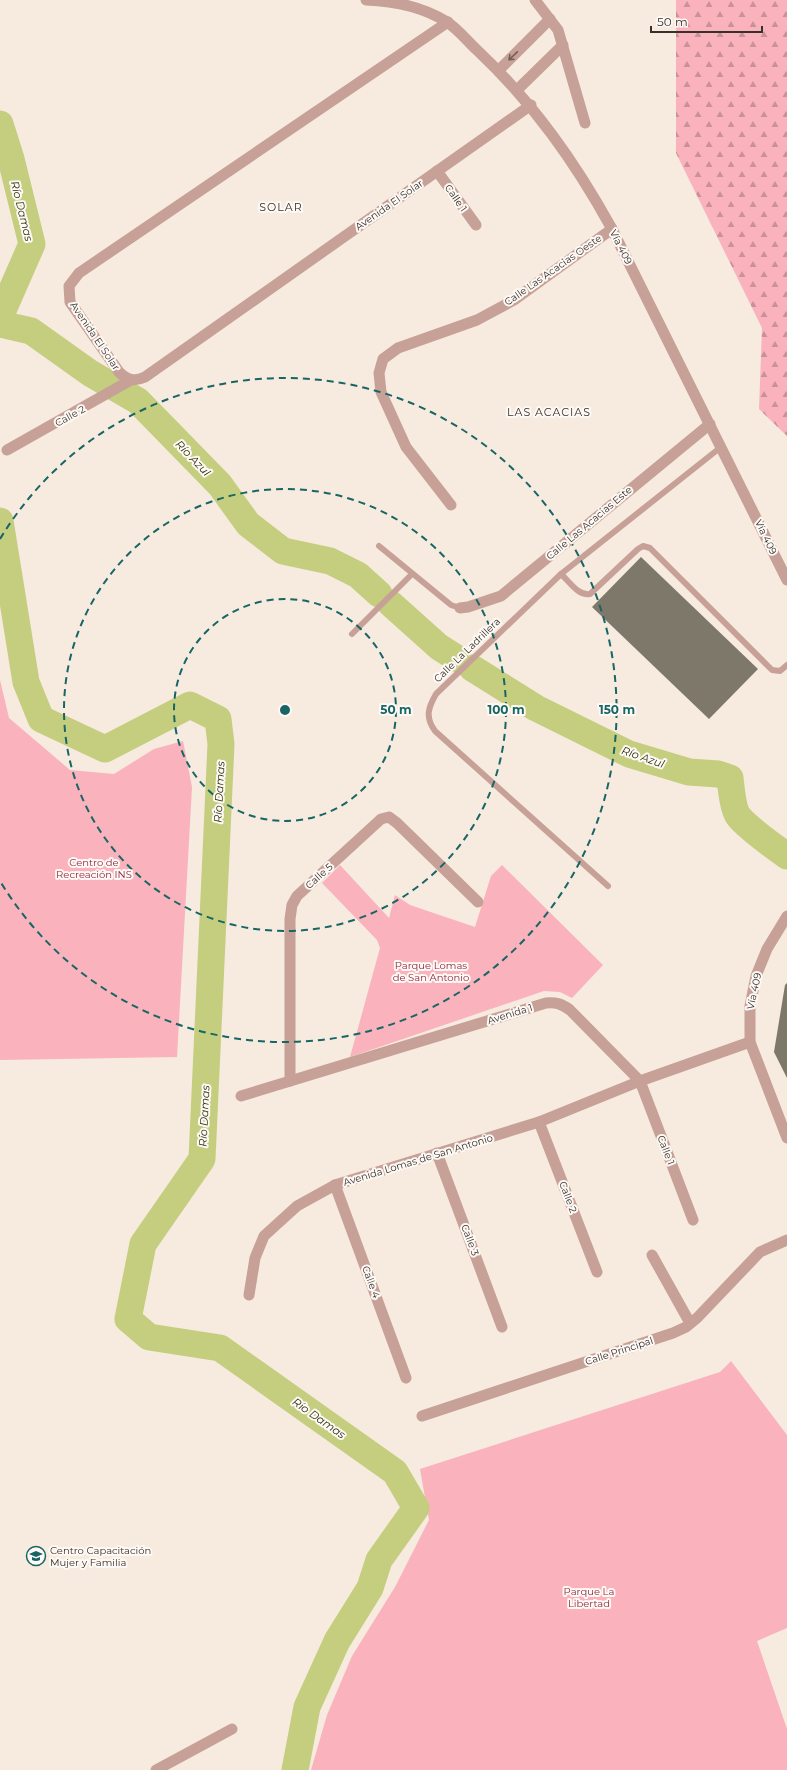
<svg xmlns="http://www.w3.org/2000/svg" width="787" height="1770" font-family="Montserrat,sans-serif">
	<style>
		.green { fill: #fab2bd }
		.forest { fill: url(#forest-firs) }
		.lines { fill: none; stroke-linecap: round; stroke-linejoin: round }
		.river { stroke: #c4ce7e; stroke-width: 27 }
		.building { fill: #7d786a }
		.service { stroke: #c7a197; stroke-width: 6 }
		.minor { stroke: #c7a197; stroke-width: 11 }
		.tertiary { stroke: #c7a197; stroke-width: 11 }
		.oneway { stroke: #705e57 }
		.ring { fill: none; stroke: #176665; stroke-width: 2; stroke-dasharray: 7 5 }
		.labels { text-anchor: middle; dominant-baseline: central; stroke-width: 4; stroke-linejoin: round; paint-order: stroke }
		.street-label { font-size: 10px; fill: #36312c; stroke: #fef9f4 }
		.park-label { font-size: 10px; fill: #8b2842; stroke: #fef9f4 }
		.poi-label { font-size: 10px; fill: #36312c; stroke: #fef9f4; text-anchor: start }
		.neighbourhood-label { font-size: 11px; letter-spacing: 1px; fill: #36312c; stroke: #fef9f4 }
		.water-label { font-size: 11px; font-style: italic; fill: #2b2f0c; stroke: #fef9f4 }
		.centre { fill: #176665; stroke: #fef9f4; stroke-width: 2 }
		.ring-label { font-size: 12px; text-anchor: middle; font-weight: bold; fill: #176665; stroke: #fef9f4; stroke-width: 4; stroke-linejoin: round; paint-order: stroke }
	</style>
	<defs>
		<pattern id="forest-firs" width="22" height="20" patternUnits="userSpaceOnUse"><rect width="22" height="20" fill="#fab2bd"/><path d="M5 1l3.5 6h-7zM16 11l3.5 6h-7z" fill="#cb919a"/></pattern>
	</defs>
	<rect width="100%" height="100%" fill="#f7eadf"/>
	<g class="green">
		<polygon points="0,680 9,718 70,770 114,774 154,749 183,741 192,787 177,1057 0,1060"/>
		<polygon points="340,865 389,918 395,895 410,905 475,927 491,876 502,865 603,965 572,998 560,992 544,991 350,1057 380,948 377,940 322,883"/>
		<polygon points="731,1361 787,1435 787,1628 757,1641 787,1729 787,1770 311,1770 327,1715 352,1656 395,1587 429,1520 420,1469 720,1372"/>
	</g>
	<polygon class="forest" points="676,0 787,0 787,436 759,409 762,328 676,153"/>
	<g class="lines">
		<g class="river">
			<polyline points="0,124 11,159 32,244 0,317"/>
			<polyline points="0,324 31,331 90,373 138,401 220,485 248,524 283,551 330,561 358,575 379,594"/>
			<polyline points="0,521 26,682 41,719 105,749 190,705 218,719 221,744 202,1159 143,1244 128,1319 149,1337 220,1348 395,1472 416,1508 379,1560 370,1588 337,1641 307,1707 295,1770"/>
			<polyline points="391,604 439,647 458,659"/>
			<path d="M472,668L536,708L629,754L689,772L718,774L730,778C731,787 733,810 739,817C750,830 772,845 787,856"/>
		</g>
	</g>
	<g class="building">
		<polygon points="641,557 758,669 709,719 592,607"/>
		<polygon points="787,983 787,1078 774,1052 785,985"/>
	</g>
	<g class="lines">
		<g class="service">
			<polyline points="379,546 451,605 460,608"/>
			<path d="M561,574C569,581 578,596 590,594L638,549L643,546L650,548L772,670L780,671L787,665"/>
			<polyline points="352,634 412,574"/>
			<path d="M608,886L435,731C425,717 428,708 436,694L561,574L721,447"/>
		</g>
		<g class="minor">
			<polyline points="535,0 558,30 585,123"/>
			<path d="M448,22L79,273L69,286L70,302L119,372C127,380 134,382 145,377L531,105"/>
			<polyline points="499,70 550,19"/>
			<polyline points="517,90 563,45"/>
			<polyline points="437,171 476,225"/>
			<polyline points="7,450 131,380"/>
			<polyline points="451,505 406,447 381,392 379,373 383,359 398,348 477,320 514,300 612,229"/>
			<polyline points="460,608 468,607 501,596 710,424"/>
			<polyline points="290,1081 290,919 292,905 297,896 381,819 389,817 397,823 478,902"/>
			<path d="M241,1096L546,1003C556,1002 562,1004 570,1010L640,1081L750,1042"/>
			<polyline points="539,1122 597,1272"/>
			<polyline points="437,1153 502,1327"/>
			<polyline points="335,1185 406,1378"/>
			<polyline points="652,1255 690,1323"/>
			<polyline points="249,1295 255,1258 264,1236 297,1206 335,1185 539,1122 640,1081 693,1220"/>
			<polyline points="422,1416 673,1333 686,1327 697,1318 760,1252 787,1240"/>
			<polyline points="156,1770 232,1729"/>
		</g>
		<g class="tertiary">
			<path d="M366,0C395,1 423,7 447,22C458,29 468,42 478,51C534,104 575,162 612,229L787,580"/>
			<polyline points="787,916 767,949 756,976 750,1006 750,1042 787,1138"/>
		</g>
	</g>
	<defs><path id="oneway-shaft" d="M-6 0H5M1.5-3L5.5 0L1.5 3" fill="none" stroke-width="1.6" stroke-linecap="round" stroke-linejoin="round"/></defs>
	<use class="oneway" href="#oneway-shaft" transform="translate(513 56) rotate(136)"/>
	<g class="ring">
		<circle cx="285" cy="710" r="111"/>
		<circle cx="285" cy="710" r="221"/>
		<path d="M0 539A332 332 0 1 1 0 881"/>
	</g>
	<defs>
		<symbol id="university-ring" viewBox="-11 -11 22 22"><circle r="9.5" fill="#fef9f4" stroke="#176665" stroke-width="1.5"/><path d="M0-5L7-2L0 1L-7-2ZM-4 1L0 2.5L4 1V4Q0 6-4 4Z" fill="#176665"/></symbol>
	</defs>
	<g fill-rule="evenodd">
		<use href="#university-ring" x="25" y="1545" width="22" height="22"/>
	</g>
	<g class="labels">
		<g class="street-label">
			<text transform="translate(456 198) rotate(55)">Calle 1</text>
			<text transform="translate(389 205) rotate(-35)">Avenida El Solar</text>
			<text transform="translate(621 247) rotate(63)">Vía 409</text>
			<text transform="translate(553 270) rotate(-35)">Calle Las Acacias Oeste</text>
			<text transform="translate(95 336) rotate(56)">Avenida El Solar</text>
			<text transform="translate(70 416) rotate(-29)">Calle 2</text>
			<text transform="translate(589 523) rotate(-40)">Calle Las Acacias Este</text>
			<text transform="translate(766 537) rotate(64)">Vía 409</text>
			<text transform="translate(467 650) rotate(-44)">Calle La Ladrillera</text>
			<text transform="translate(319 876) rotate(-42)">Calle 5</text>
			<text transform="translate(754 991) rotate(-78)">Vía 409</text>
			<text transform="translate(510 1014) rotate(-17)">Avenida 1</text>
			<text transform="translate(666 1150) rotate(69)">Calle 1</text>
			<text transform="translate(418 1160) rotate(-17)">Avenida Lomas de San Antonio</text>
			<text transform="translate(568 1197) rotate(69)">Calle 2</text>
			<text transform="translate(470 1240) rotate(69)">Calle 3</text>
			<text transform="translate(371 1282) rotate(70)">Calle 4</text>
			<text transform="translate(619 1351) rotate(-18)">Calle Principal</text>
		</g>
		<g class="park-label">
			<text x="94" y="862">Centro de<tspan x="94" dy="12">Recreación INS</tspan></text>
			<text x="431" y="965">Parque Lomas<tspan x="431" dy="12">de San Antonio</tspan></text>
			<text x="589" y="1591">Parque La<tspan x="589" dy="12">Libertad</tspan></text>
		</g>
		<g class="poi-label">
			<text x="50" y="1550">Centro Capacitación<tspan x="50" dy="12">Mujer y Familia</tspan></text>
		</g>
		<g class="neighbourhood-label">
			<text x="281" y="207">SOLAR</text>
			<text x="549" y="412">LAS ACACIAS</text>
		</g>
		<g class="water-label">
			<text transform="translate(22 211) rotate(76)">Río Damas</text>
			<text transform="translate(193 458) rotate(46)">Río Azul</text>
			<text transform="translate(643 757) rotate(19)">Río Azul</text>
			<text transform="translate(219 792) rotate(-87)">Río Damas</text>
			<text transform="translate(204 1116) rotate(-87)">Río Damas</text>
			<text transform="translate(319 1418) rotate(35)">Río Damas</text>
		</g>
	</g>
	<circle cx="285" cy="710" r="6" class="centre"/>
	<g class="ring-label">
		<text x="396" y="714">50 m</text>
		<text x="506" y="714">100 m</text>
		<text x="617" y="714">150 m</text>
	</g>
	<path d="M651 26v6h111v-6" fill="none" stroke="#36312c" stroke-width="2"/>
	<text x="657" y="26" font-size="12" fill="#36312c" stroke="#fef9f4" stroke-width="3" paint-order="stroke">50 m</text>
</svg>
